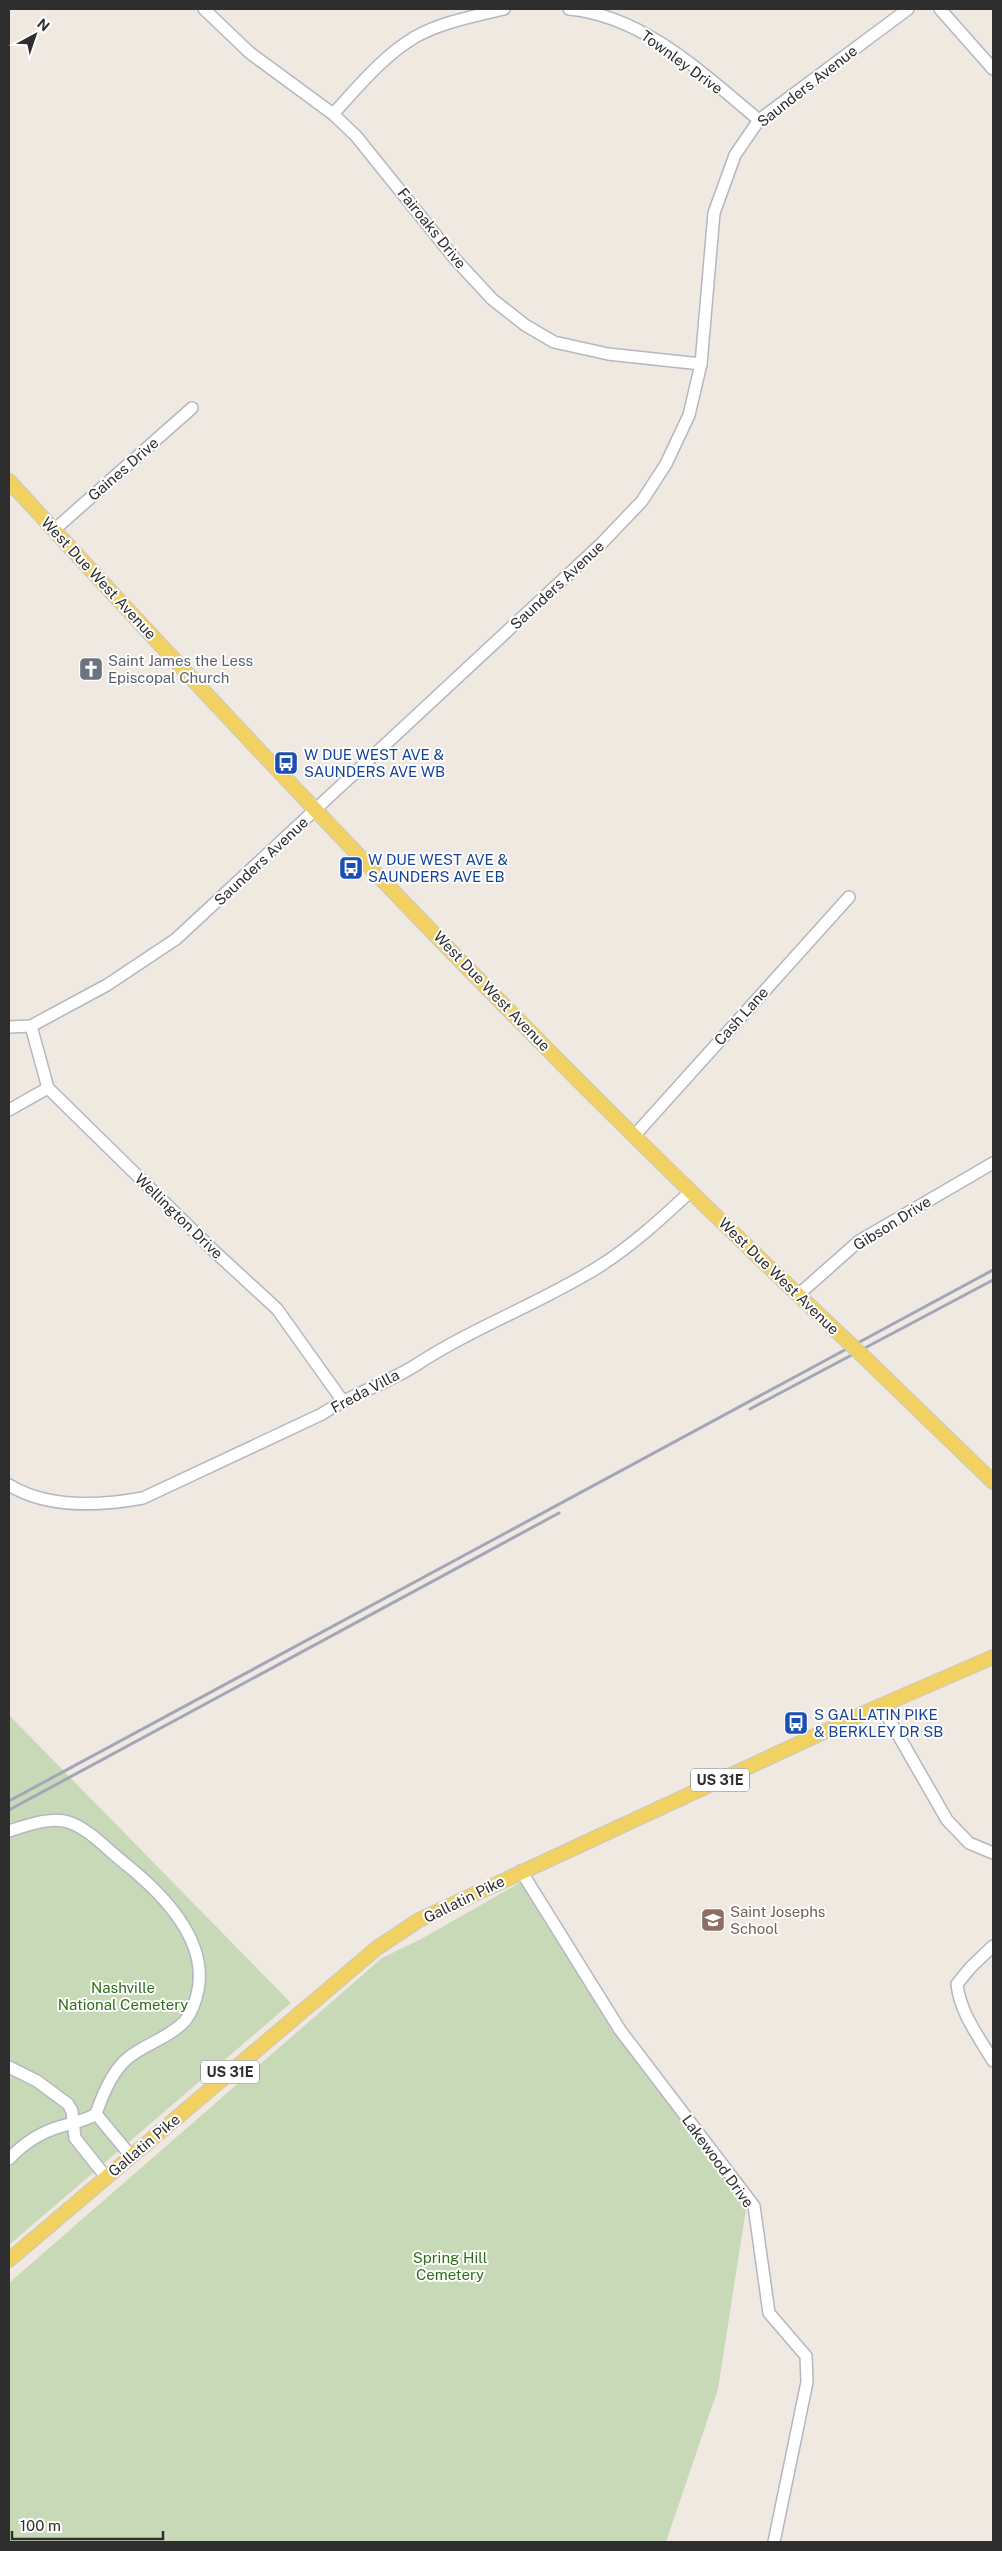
<svg xmlns="http://www.w3.org/2000/svg" width="1002" height="2551" font-family="'Public Sans',sans-serif">
	<style>
		.cemetery { fill: #c8d9b8 }
		.lines { fill: none; stroke-linecap: round; stroke-linejoin: round }
		.minor-casing { stroke: #b4b7c1; stroke-width: 14 }
		.major-casing { stroke: #c9c9c9; stroke-width: 16 }
		.minor { stroke: #fff; stroke-width: 11 }
		.major { stroke: #f2d163; stroke-width: 14 }
		.rail { stroke: #a3a6b8; stroke-width: 3 }
		.major-bridge-casing { stroke: #c9c9c9; stroke-width: 16; stroke-linecap: butt }
		.major-bridge { stroke: #f2d163; stroke-width: 14 }
		.labels { text-anchor: middle; dominant-baseline: central; stroke-width: 4; stroke-linejoin: round; paint-order: stroke }
		.shield { fill: #fff; stroke: #6d6d6d; stroke-width: 1 }
		.shield-label { font-size: 14px; font-weight: bold; fill: #2e2e2e }
		.street-label { font-size: 15px; fill: #2e2e2e; stroke: #fff }
		.worship-label { font-size: 15px; fill: #5b616d; stroke: #fff; text-anchor: start }
		.transit-label { font-size: 15px; fill: #164399; stroke: #fff; text-anchor: start }
		.education-label { font-size: 15px; fill: #785e54; stroke: #fff; text-anchor: start }
		.park-label { font-size: 15px; fill: #2c6e1b; stroke: #fff }
	</style>
	<rect width="100%" height="100%" fill="#efe9e1"/>
	<g class="cemetery">
		<polygon points="9,1715 291,2003 9,2245"/>
		<polygon points="521,1882 746,2209 718,2389 666,2542 9,2542 9,2283 382,1958 423,1938"/>
	</g>
	<g class="lines">
		<defs>
			<g id="minor">
				<polyline points="204,9 250,53 333,114 356,136 455,259 492,299 525,325 554,342 608,354 701,364"/>
				<path d="M569,9C644,16 703,74 759,120"/>
				<polyline points="940,9 993,69"/>
				<path d="M333,114C358,87 383,56 415,37C442,22 475,16 504,9"/>
				<polyline points="54,530 192,408"/>
				<polyline points="31,1026 48,1088 214,1251 277,1309 342,1400"/>
				<polyline points="9,1027 31,1026 107,985 176,939 601,544 642,501 666,464 689,415 701,364 714,213 735,155 759,120 908,9"/>
				<polyline points="9,1110 48,1088"/>
				<polyline points="634,1136 849,897"/>
				<polyline points="798,1295 859,1241 993,1163"/>
				<path d="M9,1485C48,1509 99,1506 143,1498L322,1414C351,1394 386,1384 416,1365C474,1327 541,1303 600,1266C634,1244 662,1218 691,1191"/>
				<polyline points="881,1705 947,1820 969,1843 993,1853"/>
				<path d="M9,1831C25,1826 52,1816 68,1822C88,1828 107,1849 123,1862C161,1892 208,1938 198,1990C196,2000 192,2012 185,2021C169,2038 145,2044 128,2058C112,2071 102,2096 96,2114C85,2121 72,2123 59,2127C39,2133 23,2144 9,2159"/>
				<polyline points="521,1871 620,2030 754,2206 769,2313 806,2356 807,2382 774,2542"/>
				<path d="M993,1946L971,1967L957,1984C960,2013 979,2037 993,2061"/>
				<polyline points="9,2067 37,2081 68,2104 72,2111 75,2138 106,2177"/>
				<polyline points="96,2114 131,2156"/>
			</g>
			<g id="major">
				<path d="M9,481C279,775 553,1066 845,1339"/>
				<polyline points="864,1357 993,1482"/>
				<polyline points="9,2260 377,1948 419,1920 871,1710 993,1657"/>
			</g>
		</defs>
		<use href="#minor" class="minor-casing"/>
		<use href="#major" class="major-casing"/>
		<use href="#minor" class="minor"/>
		<use href="#major" class="major"/>
		<g class="rail">
			<polyline points="750,1409 993,1280"/>
			<polyline points="9,1801 993,1270"/>
			<polyline points="9,1810 559,1513"/>
		</g>
		<defs>
			<polyline id="major-bridge" points="845,1339 864,1357"/>
		</defs>
		<use href="#major-bridge" class="major-bridge-casing"/>
		<use href="#major-bridge" class="major-bridge"/>
	</g>
	<defs>
		<symbol id="church-square" viewBox="-11 -11 22 22"><rect x="-9" y="-9" width="18" height="18" rx="4" fill="#6b7280" stroke="#fff"/><path d="M-1.2-6h2.4v3.5h3.3v2.4h-3.3V6h-2.4V-.1h-3.3v-2.4h3.3Z" fill="#fff"/></symbol>
		<symbol id="bus-square" viewBox="-11 -11 22 22"><rect x="-9" y="-9" width="18" height="18" rx="4" fill="#1a4fb4" stroke="#fff"/><path d="M-5-6H5V4H4V6H2V4H-2V6H-4V4H-5ZM-3.5-4V0h7V-4ZM-3.5 1.2v1.5H-2V1.2ZM2 1.2v1.5H3.5V1.2Z" fill="#fff"/></symbol>
		<symbol id="school-square" viewBox="-11 -11 22 22"><rect x="-9" y="-9" width="18" height="18" rx="4" fill="#8d6e63" stroke="#fff"/><path d="M0-5L7-2L0 1L-7-2ZM-4 1L0 2.5L4 1V4Q0 6-4 4Z" fill="#fff"/></symbol>
	</defs>
	<g fill-rule="evenodd">
		<use href="#church-square" x="77" y="655" width="28" height="28"/>
		<use href="#bus-square" x="272" y="749" width="28" height="28"/>
		<use href="#bus-square" x="337" y="854" width="28" height="28"/>
		<use href="#bus-square" x="782" y="1709" width="28" height="28"/>
		<use href="#school-square" x="699" y="1906" width="28" height="28"/>
	</g>
	<g class="labels">
		<g class="shield">
			<rect x="691" y="1768.5" width="58" height="23" rx="4"/>
			<rect x="201" y="2060.5" width="58" height="23" rx="4"/>
		</g>
		<g class="shield-label">
			<text x="720" y="1780">US 31E</text>
			<text x="230" y="2072">US 31E</text>
		</g>
		<g class="street-label">
			<text transform="translate(682 62) rotate(36)">Townley Drive</text>
			<text transform="translate(807 86) rotate(-38)">Saunders Avenue</text>
			<text transform="translate(432 228) rotate(51)">Fairoaks Drive</text>
			<text transform="translate(123 469) rotate(-41)">Gaines Drive</text>
			<text transform="translate(99 578) rotate(47)">West Due West Avenue</text>
			<text transform="translate(557 585) rotate(-43)">Saunders Avenue</text>
			<text transform="translate(261 861) rotate(-43)">Saunders Avenue</text>
			<text transform="translate(492 991) rotate(46)">West Due West Avenue</text>
			<text transform="translate(741 1016) rotate(-48)">Cash Lane</text>
			<text transform="translate(179 1216) rotate(44)">Wellington Drive</text>
			<text transform="translate(892 1223) rotate(-32)">Gibson Drive</text>
			<text transform="translate(779 1276) rotate(44)">West Due West Avenue</text>
			<text transform="translate(365 1391) rotate(-28)">Freda Villa</text>
			<text transform="translate(464 1899) rotate(-26)">Gallatin Pike</text>
			<text transform="translate(144 2145) rotate(-40)">Gallatin Pike</text>
			<text transform="translate(718 2161) rotate(54)">Lakewood Drive</text>
		</g>
		<g class="worship-label">
			<text x="108" y="660">Saint James the Less<tspan x="108" dy="17">Episcopal Church</tspan></text>
		</g>
		<g class="transit-label">
			<text x="304" y="754">W DUE WEST AVE &amp;<tspan x="304" dy="17">SAUNDERS AVE WB</tspan></text>
			<text x="368" y="859">W DUE WEST AVE &amp;<tspan x="368" dy="17">SAUNDERS AVE EB</tspan></text>
			<text x="814" y="1714">S GALLATIN PIKE<tspan x="814" dy="17">&amp; BERKLEY DR SB</tspan></text>
		</g>
		<g class="education-label">
			<text x="730" y="1911">Saint Josephs<tspan x="730" dy="17">School</tspan></text>
		</g>
		<g class="park-label">
			<text x="123" y="1987">Nashville<tspan x="123" dy="17">National Cemetery</tspan></text>
			<text x="450" y="2257">Spring Hill<tspan x="450" dy="17">Cemetery</tspan></text>
		</g>
	</g>
	<rect width="1002" height="2551" fill="none" stroke="#2e2e2e" stroke-width="20"/>
	<g transform="translate(35 35) rotate(40)" stroke="#ffffff" stroke-width="4" paint-order="stroke">
	<path d="M0-4L9 19L0 12L-9 19Z" fill="#2e2e2e"/>
	<text y="-8" font-size="14" font-weight="bold" text-anchor="middle" fill="#2e2e2e">N</text>
	</g>
	<path d="M12 2531v8h151v-8" fill="none" stroke="#2e2e2e" stroke-width="2.5"/>
	<text x="20" y="2531" font-size="15" fill="#2e2e2e" stroke="#ffffff" stroke-width="4" paint-order="stroke">100 m</text>
</svg>
